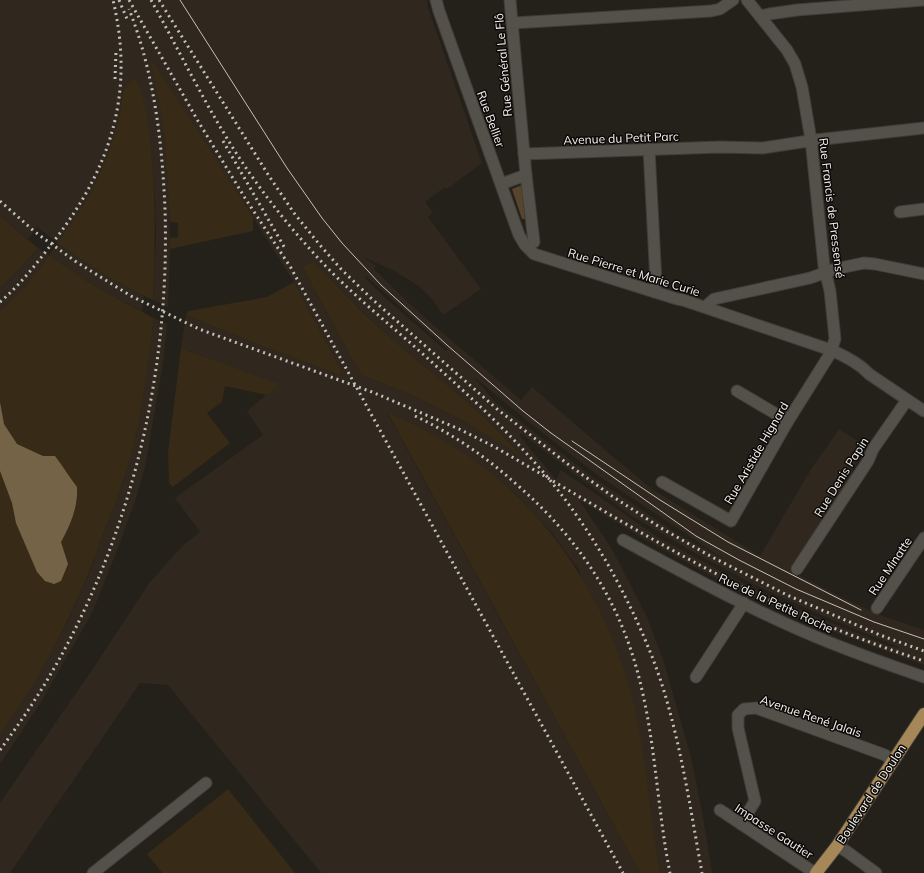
<svg xmlns="http://www.w3.org/2000/svg" width="924" height="873" font-family="Mulish,sans-serif">
	<style>
		.built { fill: #30281e; fill-rule: evenodd }
		.green { fill: #372a16 }
		.forest { fill: #57462c }
		.water { fill: #756348 }
		.lines { fill: none; stroke-linecap: round; stroke-linejoin: round }
		.minor-casing { stroke: #403d38; stroke-width: 13 }
		.major-casing { stroke: #403d38; stroke-width: 14 }
		.minor { stroke: #54504a; stroke-width: 11 }
		.major { stroke: #a68757; stroke-width: 12 }
		.tram { stroke: #c4c0bc; stroke-width: 1 }
		.rail { stroke: #c4c0bc; stroke-width: 3; stroke-dasharray: 2 4; stroke-linecap: butt }
		.labels { text-anchor: middle; dominant-baseline: central; stroke-width: 3; stroke-linejoin: round; paint-order: stroke }
		.street-label { font-size: 12px; fill: #f6f3ef; stroke: #0c0a08 }
	</style>
	<rect width="100%" height="100%" fill="#24201a"/>
	<g class="built">
		<path d="M0,0H427V5L482,163L447,189L445,187L425,202L433,213L428,217L481,289L443,315L432,299L419,286L393,270L363,257L376,266L374,269L416,310L521,400L532,387L612,456L652,489L760,556L810,471L839,429L866,446L851,470L855,474L791,571L843,598L885,617L924,630V665L821,627L737,590L646,540L579,500L612,549L647,617L663,659L691,757L703,817L712,873H660L654,839L647,780L579,570L551,532L516,494L479,464L387,413L640,873H321L168,685L140,683L10,873H0V803L90,673L150,582L182,546L200,532L175,498L263,435L247,411L279,384L181,348L186,315L249,341L342,376L341,370L294,282L153,61L165,137L169,185L170,249L168,307L153,300L156,237L155,200L150,137L145,105L124,89L119,118L109,151L97,180L81,209L120,283L144,296L142,311L116,298L85,280L49,255L37,274L21,292L0,311V288L24,264L38,248L49,255L58,243L37,227L28,239L0,216ZM313,261L362,312L406,351L464,399L495,428L521,455L458,418L414,396L361,375L302,267ZM366,276L445,347L447,349L446,351L383,296L365,278ZM473,376L530,423L599,476L727,561L679,535L591,476L495,402ZM521,433L573,473L632,516L693,552L755,585L826,617L901,648L889,646L807,613L754,589L659,538L561,470L556,480L519,435Z"/>
		<polygon points="154,318 167,324 163,363 145,467 133,507 114,558 92,613 41,702 0,764 0,734 44,666 69,619 93,563 123,482 133,446 141,409"/>
	</g>
	<g class="green">
		<polygon points="153,61 253,217 253,231 170,249 170,238 178,237 178,223 170,222 165,137 159,102 151,64"/>
		<path d="M135,77C148,103 150,132 152,160C156,207 155,253 153,300C119,285 88,264 58,243L81,209L97,180L109,151L119,118L124,89Z"/>
		<polygon points="0,216 38,248 24,264 0,288"/>
		<path d="M49,255L85,280L116,298L154,318C148,361 144,404 133,447C126,475 116,502 105,530C79,602 46,672 0,734V311C20,293 34,278 49,255Z"/>
		<polygon points="313,261 362,312 406,351 464,399 495,428 522,456 458,418 414,396 361,375 302,267"/>
		<polygon points="294,282 341,370 342,376 249,341 186,315 188,311 267,297"/>
		<polygon points="181,348 280,384 267,395 225,386 222,402 207,413 230,443 173,487 169,483 168,452"/>
		<path d="M387,412C419,426 450,443 479,464C561,523 619,624 638,723C648,773 651,823 660,873H640Z"/>
		<polygon points="228,789 295,873 162,873 147,854"/>
	</g>
	<polygon class="forest" points="522,185 525,219 522,219 512,189"/>
	<path class="water" d="M0,402L4,424L17,444L43,456H55C63,466 69,477 77,487C78,507 71,524 61,542L68,564L61,581L54,584L45,581L37,572L16,523L12,503L0,471Z"/>
	<g class="lines">
		<defs>
			<g id="minor">
				<path d="M436,0L439,11L519,235L525,245L534,254L677,299L683,300L831,350C845,356 859,363 869,374L924,411"/>
				<polyline points="510,0 526,175 534,242"/>
				<polyline points="760,16 769,14 797,10 924,0"/>
				<polyline points="513,23 711,11 720,9 733,0"/>
				<polyline points="649,149 656,282 654,292"/>
				<polyline points="524,154 720,147 762,148 815,140 924,128"/>
				<polyline points="501,184 526,175"/>
				<polyline points="900,212 924,209"/>
				<polyline points="705,307 714,299 810,278 835,269 864,263 875,264 924,274"/>
				<polyline points="737,391 788,421"/>
				<polyline points="662,482 731,521 788,421 830,354 835,339 830,291 824,266 811,140 802,87 795,64 787,50 747,0"/>
				<path d="M623,540C688,575 753,611 821,639C855,653 889,665 924,677"/>
				<polyline points="797,569 868,461 873,449 907,400"/>
				<polyline points="877,608 924,538"/>
				<polyline points="696,677 744,603"/>
				<polyline points="720,810 815,873"/>
				<polyline points="741,824 755,801 738,728 738,715 744,709 756,708 885,755 893,761"/>
				<polyline points="837,846 846,851 876,873"/>
				<polyline points="93,873 206,783"/>
			</g>
			<polyline id="major" points="816,873 837,846 924,714"/>
		</defs>
		<use href="#minor" class="minor-casing"/>
		<use href="#major" class="major-casing"/>
		<use href="#minor" class="minor"/>
		<use href="#major" class="major"/>
		<g class="tram">
			<polyline points="180,0 287,168 322,218 342,243 381,285 447,345 523,411 551,433 696,536 739,560 796,589 874,622 924,639"/>
			<polyline points="572,441 660,500 728,542 861,610"/>
		</g>
		<g class="rail">
			<polyline points="119,0 127,19"/>
			<polyline points="129,0 198,121 245,198 291,268 623,873"/>
			<path d="M151,0C175,43 197,88 222,130C249,176 282,219 318,258C354,297 396,329 435,365C467,394 498,422 527,454C559,488 588,529 611,570C632,608 651,649 664,691C682,751 691,812 702,873"/>
			<polyline points="159,0 269,176 294,213 319,244 341,269 373,300 497,409 569,465 612,496 661,528 712,557 787,595 880,635 924,651"/>
			<polyline points="115,79 116,51"/>
			<polyline points="223,141 286,250"/>
			<path d="M0,201L35,232L75,261L131,296L199,329L372,392L459,429L493,446C580,496 665,550 755,593C810,620 866,642 924,661"/>
			<path d="M0,302C21,284 37,263 54,241C111,167 135,93 113,0"/>
			<path d="M415,416C451,433 485,456 515,483C581,540 623,605 642,690C656,751 658,813 670,873"/>
			<path d="M0,750C20,723 39,695 56,665C134,527 170,367 165,209C162,140 154,73 129,9"/>
		</g>
	</g>
	<g class="labels">
		<g class="street-label">
			<text transform="translate(503 65) rotate(-95)">Rue Général Le Flô</text>
			<text transform="translate(491 119) rotate(70)">Rue Bellier</text>
			<text transform="translate(621 138) rotate(-2)">Avenue du Petit Parc</text>
			<text transform="translate(832 208) rotate(83)">Rue Francis de Pressensé</text>
			<text transform="translate(634 272) rotate(17)">Rue Pierre et Marie Curie</text>
			<text transform="translate(756 453) rotate(-60)">Rue Aristide Hignard</text>
			<text transform="translate(841 477) rotate(-58)">Rue Denis Papin</text>
			<text transform="translate(890 566) rotate(-56)">Rue Minatte</text>
			<text transform="translate(776 603) rotate(25)">Rue de la Petite Roche</text>
			<text transform="translate(811 716) rotate(19)">Avenue René Jalais</text>
			<text transform="translate(871 794) rotate(-57)">Boulevard de Doulon</text>
			<text transform="translate(774 831) rotate(33)">Impasse Gautier</text>
		</g>
	</g>
</svg>
